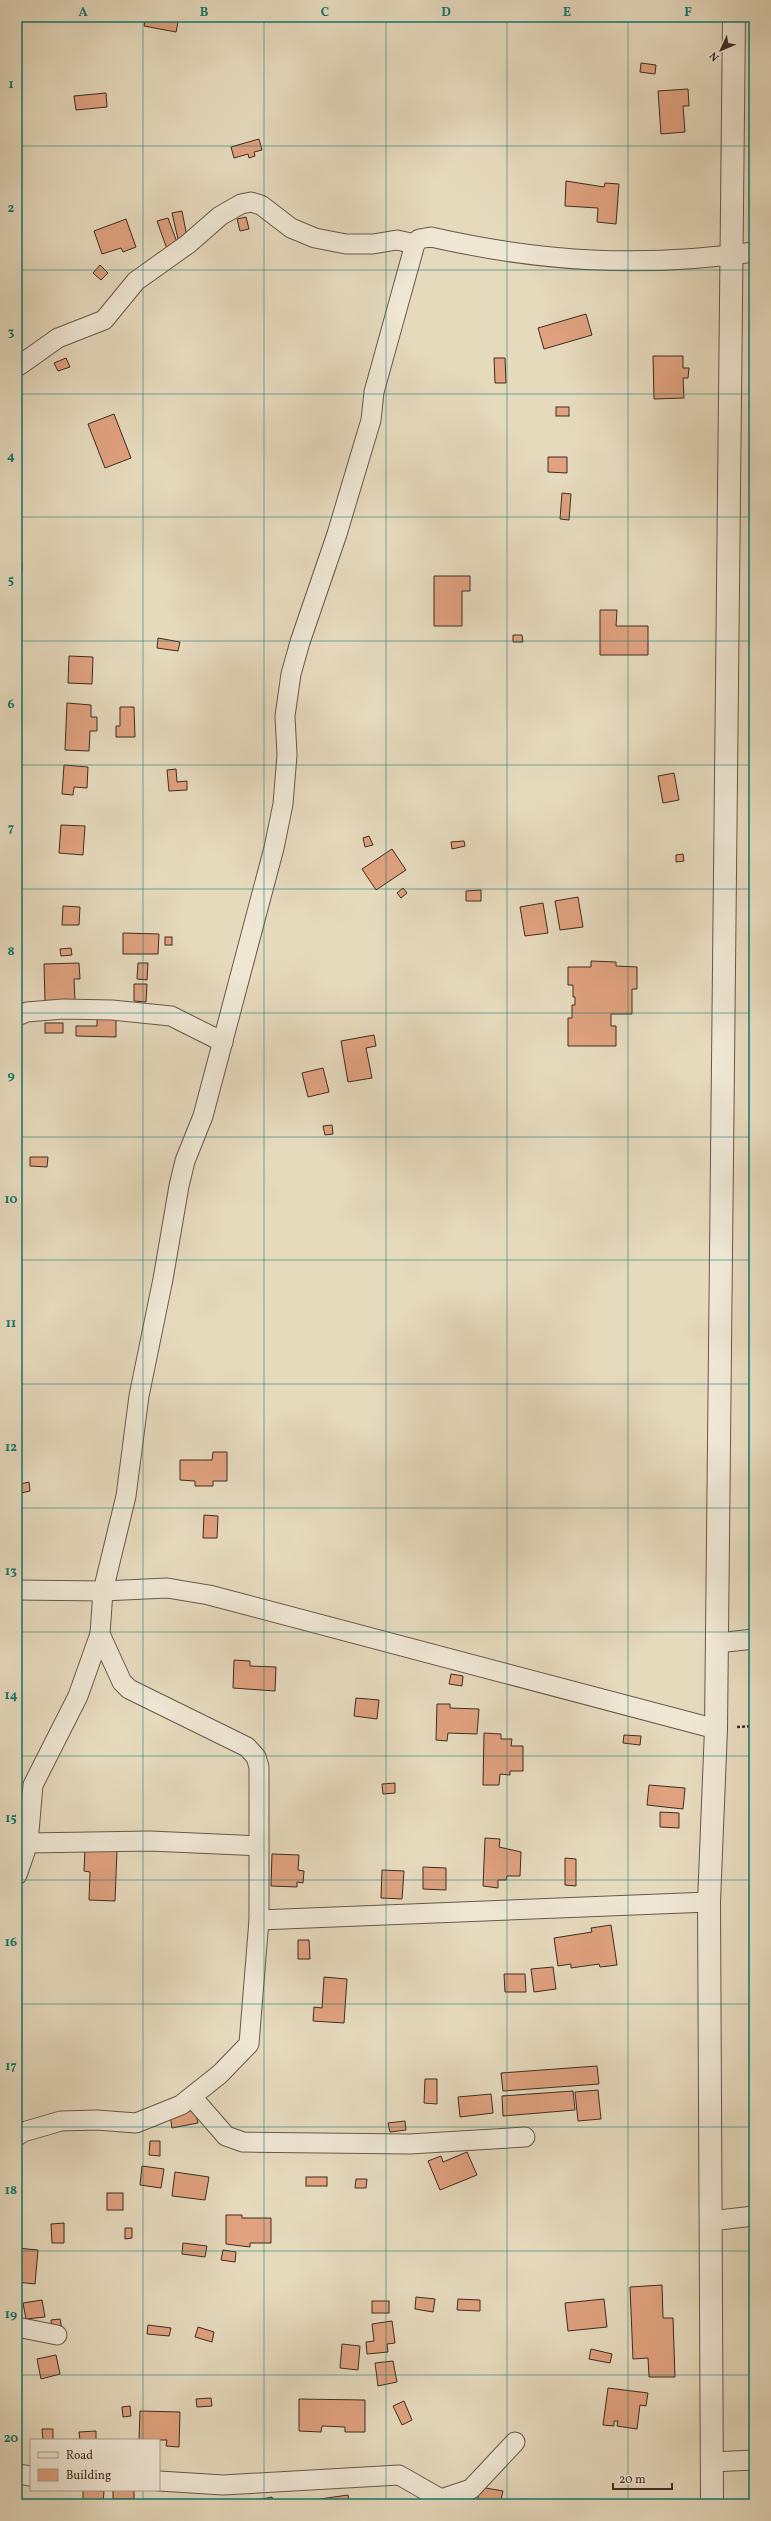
<svg xmlns="http://www.w3.org/2000/svg" width="771" height="2521" font-family="Vollkorn,serif">
	<style>
		.building { fill: #e0a27f; stroke: #3e2c23 }
		.lines { fill: none; stroke-linecap: round; stroke-linejoin: round }
		.minor-casing { stroke: #68584a; stroke-width: 21 }
		.tertiary-casing { stroke: #68584a; stroke-width: 24 }
		.path { stroke: #3e2c23; stroke-width: 2.5; stroke-dasharray: 3 2; stroke-linecap: butt }
		.minor { stroke: #efe7d4; stroke-width: 19 }
		.tertiary { stroke: #efe7d4; stroke-width: 22 }
		.grid { fill: none; stroke: #0f766e; stroke-width: 1; stroke-opacity: 0.55 }
		.neatline { fill: none; stroke: #0f766e; stroke-width: 1.5 }
		.grid-label { font-size: 13px; text-anchor: middle; font-weight: bold; fill: #0f766e }
	</style>
	<rect width="100%" height="100%" fill="#e6dabd"/>
	<filter id="stains"><feTurbulence type="fractalNoise" baseFrequency=".005" numOctaves="4"/><feColorMatrix values="0 0 0 0 .2 0 0 0 0 .09 0 0 0 0 .02 0 0 0 .5 -.17"/></filter>
	<radialGradient id="worn" r=".72"><stop offset=".6" stop-color="#630" stop-opacity="0"/><stop offset="1" stop-color="#630" stop-opacity=".3"/></radialGradient>
	<g class="building">
		<polygon points="146,17 179,17 176,32 144,26"/>
		<polygon points="641,63 656,65 655,74 640,72"/>
		<polygon points="688,89 689,106 683,106 685,132 661,134 658,91"/>
		<polygon points="106,93 107,107 76,110 74,96"/>
		<polygon points="259,139 262,150 254,152 255,156 249,158 248,154 234,158 231,147"/>
		<polygon points="566,181 604,187 605,183 619,184 616,224 597,222 598,208 565,206"/>
		<polygon points="182,211 187,237 178,239 172,213"/>
		<polygon points="246,217 249,229 240,231 237,219"/>
		<polygon points="168,218 178,245 167,249 157,221"/>
		<polygon points="126,219 136,247 123,252 121,248 102,254 94,231"/>
		<polygon points="100,265 108,273 101,280 93,273"/>
		<polygon points="586,314 592,335 544,349 538,328"/>
		<polygon points="653,356 683,356 683,368 689,368 688,378 683,378 684,398 654,399"/>
		<polygon points="66,358 70,367 58,371 54,363"/>
		<polygon points="494,358 505,358 506,383 495,383"/>
		<rect x="556" y="407" width="13" height="9"/>
		<polygon points="114,414 131,458 105,468 88,424"/>
		<polygon points="548,457 567,457 567,473 548,472"/>
		<polygon points="562,493 571,494 569,520 560,519"/>
		<polygon points="17,517 21,554 17,555"/>
		<rect x="17" y="562" width="5" height="10"/>
		<polygon points="434,576 470,576 470,591 462,591 462,626 434,626"/>
		<polygon points="600,610 617,610 616,626 648,626 648,655 600,655"/>
		<polygon points="513,635 522,635 523,642 513,642"/>
		<polygon points="158,638 180,642 178,651 157,648"/>
		<polygon points="69,656 93,657 92,684 68,683"/>
		<polygon points="67,703 91,705 91,717 97,717 97,731 90,731 89,751 65,750"/>
		<polygon points="120,707 134,707 135,737 116,737 116,726 120,726"/>
		<polygon points="64,765 88,767 87,788 74,787 73,795 62,794"/>
		<polygon points="176,769 177,782 187,781 187,790 169,791 167,770"/>
		<polygon points="674,773 679,800 663,803 658,776"/>
		<polygon points="61,825 85,826 83,855 59,853"/>
		<polygon points="369,836 373,845 365,847 363,838"/>
		<polygon points="464,841 465,846 452,849 451,842"/>
		<polygon points="392,849 406,870 376,890 362,869"/>
		<polygon points="683,854 684,861 676,862 676,855"/>
		<polygon points="403,888 407,893 401,898 397,893"/>
		<polygon points="481,890 481,901 466,901 466,891"/>
		<polygon points="578,897 583,927 560,930 555,901"/>
		<polygon points="543,903 548,933 525,936 520,907"/>
		<polygon points="63,906 80,907 79,925 62,925"/>
		<polygon points="123,933 159,934 158,954 123,954"/>
		<rect x="165" y="937" width="7" height="8"/>
		<polygon points="71,948 72,955 61,956 60,949"/>
		<polygon points="591,961 616,962 616,966 637,967 637,989 632,989 632,1014 611,1014 611,1026 616,1026 616,1046 568,1046 568,1018 572,1018 572,1005 575,1005 575,997 573,997 573,985 568,985 568,967 591,967"/>
		<polygon points="79,963 80,979 74,979 75,1000 45,1001 44,964"/>
		<polygon points="138,963 148,963 147,980 137,979"/>
		<polygon points="134,984 147,984 146,1002 134,1001"/>
		<polygon points="97,1017 116,1017 116,1037 76,1036 76,1026 97,1026"/>
		<rect x="45" y="1023" width="18" height="10"/>
		<polygon points="374,1035 376,1046 366,1048 372,1078 348,1082 341,1041"/>
		<polygon points="323,1068 329,1092 308,1097 302,1073"/>
		<polygon points="332,1125 333,1134 325,1135 323,1126"/>
		<polygon points="30,1157 48,1157 47,1167 30,1166"/>
		<polygon points="213,1452 227,1452 227,1481 213,1481 213,1486 195,1486 195,1481 180,1480 180,1460 212,1460"/>
		<polygon points="29,1482 30,1491 21,1493 20,1484"/>
		<polygon points="204,1515 218,1516 217,1538 203,1538"/>
		<polygon points="234,1660 250,1661 250,1666 276,1667 275,1691 233,1688"/>
		<polygon points="451,1674 463,1676 462,1686 449,1684"/>
		<polygon points="356,1698 379,1700 377,1719 354,1716"/>
		<polygon points="437,1704 450,1704 450,1708 479,1709 477,1734 448,1733 447,1741 436,1740"/>
		<polygon points="484,1733 501,1734 501,1739 512,1739 511,1746 523,1746 523,1771 510,1771 510,1775 500,1774 499,1785 483,1785"/>
		<polygon points="624,1735 641,1736 640,1745 623,1743"/>
		<polygon points="395,1783 395,1793 383,1794 382,1784"/>
		<polygon points="649,1785 685,1788 683,1809 647,1805"/>
		<polygon points="660,1812 679,1813 679,1828 660,1827"/>
		<polygon points="485,1838 500,1839 499,1847 521,1852 520,1876 507,1876 506,1880 498,1880 498,1888 483,1886"/>
		<polygon points="85,1849 117,1850 115,1901 89,1900 90,1872 84,1871"/>
		<polygon points="272,1854 299,1855 298,1870 304,1871 303,1883 297,1882 297,1887 271,1886"/>
		<polygon points="565,1858 576,1859 576,1886 565,1885"/>
		<polygon points="423,1867 446,1868 446,1890 423,1889"/>
		<polygon points="382,1870 404,1871 402,1899 381,1898"/>
		<polygon points="611,1925 617,1965 600,1967 599,1964 571,1968 571,1964 558,1966 554,1938 592,1932 591,1928"/>
		<polygon points="298,1940 309,1940 310,1959 298,1959"/>
		<polygon points="553,1967 556,1989 534,1992 531,1969"/>
		<polygon points="504,1974 525,1974 526,1992 505,1992"/>
		<polygon points="324,1977 347,1979 344,2023 313,2021 314,2007 322,2008"/>
		<polygon points="597,2066 599,2084 503,2091 501,2073"/>
		<polygon points="425,2079 437,2079 437,2104 424,2103"/>
		<polygon points="598,2090 601,2119 578,2121 575,2092"/>
		<polygon points="573,2091 575,2110 503,2116 502,2096"/>
		<polygon points="491,2094 493,2113 460,2117 458,2097"/>
		<polygon points="195,2110 198,2123 172,2128 170,2115"/>
		<polygon points="405,2121 406,2130 390,2132 388,2123"/>
		<polygon points="150,2141 160,2141 160,2156 149,2155"/>
		<polygon points="467,2152 477,2175 440,2190 428,2161 441,2156 443,2162"/>
		<polygon points="142,2166 164,2169 161,2188 140,2185"/>
		<polygon points="175,2172 209,2177 205,2200 172,2196"/>
		<rect x="306" y="2177" width="21" height="9"/>
		<polygon points="356,2179 367,2179 366,2188 355,2188"/>
		<rect x="107" y="2193" width="16" height="17"/>
		<polygon points="226,2215 242,2215 242,2218 271,2218 271,2243 250,2243 250,2247 226,2244"/>
		<polygon points="64,2223 64,2243 52,2243 51,2224"/>
		<polygon points="125,2228 132,2228 132,2238 125,2239"/>
		<polygon points="183,2243 207,2246 205,2257 182,2254"/>
		<polygon points="17,2248 38,2250 35,2284 17,2282"/>
		<polygon points="223,2250 236,2252 235,2262 221,2260"/>
		<polygon points="662,2285 663,2318 673,2318 675,2377 649,2377 648,2358 633,2359 630,2287"/>
		<polygon points="416,2297 435,2299 433,2312 415,2309"/>
		<polygon points="458,2299 480,2300 480,2311 457,2310"/>
		<polygon points="604,2299 607,2327 568,2331 565,2303"/>
		<polygon points="42,2300 45,2317 26,2319 23,2303"/>
		<rect x="372" y="2301" width="17" height="12"/>
		<polygon points="60,2319 62,2329 52,2330 51,2320"/>
		<polygon points="392,2321 395,2343 387,2344 388,2352 367,2354 366,2342 374,2341 372,2324"/>
		<polygon points="148,2325 171,2328 169,2336 147,2334"/>
		<polygon points="198,2327 214,2332 212,2342 195,2337"/>
		<polygon points="342,2344 360,2346 358,2370 340,2368"/>
		<polygon points="591,2349 612,2354 610,2363 589,2359"/>
		<polygon points="56,2355 60,2374 41,2379 37,2359"/>
		<polygon points="393,2361 397,2382 378,2386 375,2363"/>
		<polygon points="608,2388 648,2393 646,2406 640,2405 637,2429 617,2426 618,2421 614,2421 614,2426 603,2425"/>
		<polygon points="211,2398 212,2406 197,2407 196,2399"/>
		<polygon points="299,2399 365,2400 365,2432 345,2432 345,2427 322,2426 321,2432 299,2431"/>
		<polygon points="404,2401 412,2420 402,2425 393,2406"/>
		<polygon points="130,2406 131,2416 123,2417 122,2407"/>
		<polygon points="140,2411 180,2412 179,2447 166,2446 167,2440 139,2440"/>
		<polygon points="42,2429 53,2429 53,2440 43,2440"/>
		<polygon points="96,2431 96,2440 80,2440 79,2432"/>
		<polygon points="480,2487 503,2491 500,2504 477,2504"/>
		<polygon points="83,2490 104,2491 103,2504 83,2504"/>
		<rect x="113" y="2490" width="21" height="9"/>
		<polygon points="348,2495 350,2504 321,2504 320,2499"/>
		<polygon points="272,2497 274,2504 242,2504 242,2503"/>
	</g>
	<g class="lines">
		<defs>
			<g id="minor">
				<polyline points="17,367 58,338 104,320 136,281 188,244 220,216 241,204 251,202 261,205 291,228 315,238 346,244 373,244 397,240 415,244"/>
				<polyline points="17,1016 27,1012 63,1009 112,1010 171,1016 223,1042"/>
				<polyline points="17,1590 103,1591 167,1588 209,1595 716,1729"/>
				<polyline points="717,1643 754,1639"/>
				<polyline points="28,1843 150,1841 259,1846"/>
				<path d="M17,1875L28,1843L33,1785L78,1696L100,1634L103,1591L126,1496L139,1396L163,1279L179,1186L185,1161L203,1116L274,848L283,804L287,755L285,716L291,674L300,642L337,534L371,420L374,392L415,244L419,239L431,237C541,262 641,268 754,252"/>
				<polyline points="259,1920 709,1902"/>
				<polyline points="192,2097 226,2136 243,2142 410,2144 525,2137"/>
				<polyline points="17,2136 23,2132 61,2121 97,2120 136,2123 181,2105 220,2074 249,2044 259,1920 259,1767 256,1757 247,1747 129,1689 122,1682 100,1634"/>
				<polyline points="710,2221 754,2216"/>
				<polyline points="17,2327 57,2335"/>
				<polyline points="711,2462 754,2460"/>
				<polyline points="17,2474 31,2476"/>
				<polyline points="159,2481 223,2485 399,2475 441,2499 471,2489 515,2442"/>
			</g>
			<polyline id="tertiary" points="712,2504 709,1902 716,1729 734,17"/>
		</defs>
		<use href="#minor" class="minor-casing"/>
		<use href="#tertiary" class="tertiary-casing"/>
		<polyline class="path" points="737,1727 754,1726"/>
		<use href="#minor" class="minor"/>
		<use href="#tertiary" class="tertiary"/>
	</g>
	<path class="grid" d="M143,17V2440M264,17V2504M386,17V2504M507,17V2504M628,17V2504M17,146H754M17,270H754M17,394H754M17,517H754M17,641H754M17,765H754M17,889H754M17,1013H754M17,1137H754M17,1260H754M17,1384H754M17,1508H754M17,1632H754M17,1756H754M17,1880H754M17,2004H754M17,2127H754M17,2251H754M17,2375H754M143,2490V2504"/>
	<rect width="771" height="2521" fill="none" stroke="#e6dabd" stroke-width="44"/>
	<rect x="30" y="2439" width="130" height="52" fill="#efe7d4" stroke="#a89c8d"/>
	<rect x="38" y="2452" width="20" height="6" fill="#efe7d4" stroke="#a89c8d"/>
	<text x="66" y="2459" font-size="12" fill="#3e2c23">Road</text>
	<rect x="38" y="2469" width="20" height="12" fill="#e0a27f" stroke="#a89c8d"/>
	<text x="66" y="2479" font-size="12" fill="#3e2c23">Building</text>
	<g transform="translate(721 50) rotate(226)" stroke="#efe7d4" stroke-width="3" paint-order="stroke">
	<path d="M0-3L7 15L0 10L-7 15Z" fill="#3e2c23"/>
	<text y="-6" font-size="11" font-weight="bold" text-anchor="middle" fill="#3e2c23">N</text>
	</g>
	<path d="M613 2483v6h59v-6" fill="none" stroke="#3e2c23" stroke-width="2"/>
	<text x="619" y="2483" font-size="12" fill="#3e2c23" stroke="#efe7d4" stroke-width="3" paint-order="stroke">20 m</text>
	<rect x="22" y="22" width="727" height="2477" class="neatline"/>
	<g class="grid-label">
		<text x="83" y="16">A</text>
		<text x="204" y="16">B</text>
		<text x="325" y="16">C</text>
		<text x="446" y="16">D</text>
		<text x="567" y="16">E</text>
		<text x="688" y="16">F</text>
		<text x="11" y="88">1</text>
		<text x="11" y="212">2</text>
		<text x="11" y="336">3</text>
		<text x="11" y="460">4</text>
		<text x="11" y="584">5</text>
		<text x="11" y="708">6</text>
		<text x="11" y="832">7</text>
		<text x="11" y="955">8</text>
		<text x="11" y="1079">9</text>
		<text x="11" y="1203">10</text>
		<text x="11" y="1327">11</text>
		<text x="11" y="1451">12</text>
		<text x="11" y="1575">13</text>
		<text x="11" y="1699">14</text>
		<text x="11" y="1822">15</text>
		<text x="11" y="1946">16</text>
		<text x="11" y="2070">17</text>
		<text x="11" y="2194">18</text>
		<text x="11" y="2318">19</text>
		<text x="11" y="2442">20</text>
	</g>
	<rect width="100%" height="100%" filter="url(#stains)"/>
	<rect width="100%" height="100%" fill="url(#worn)"/>
</svg>
